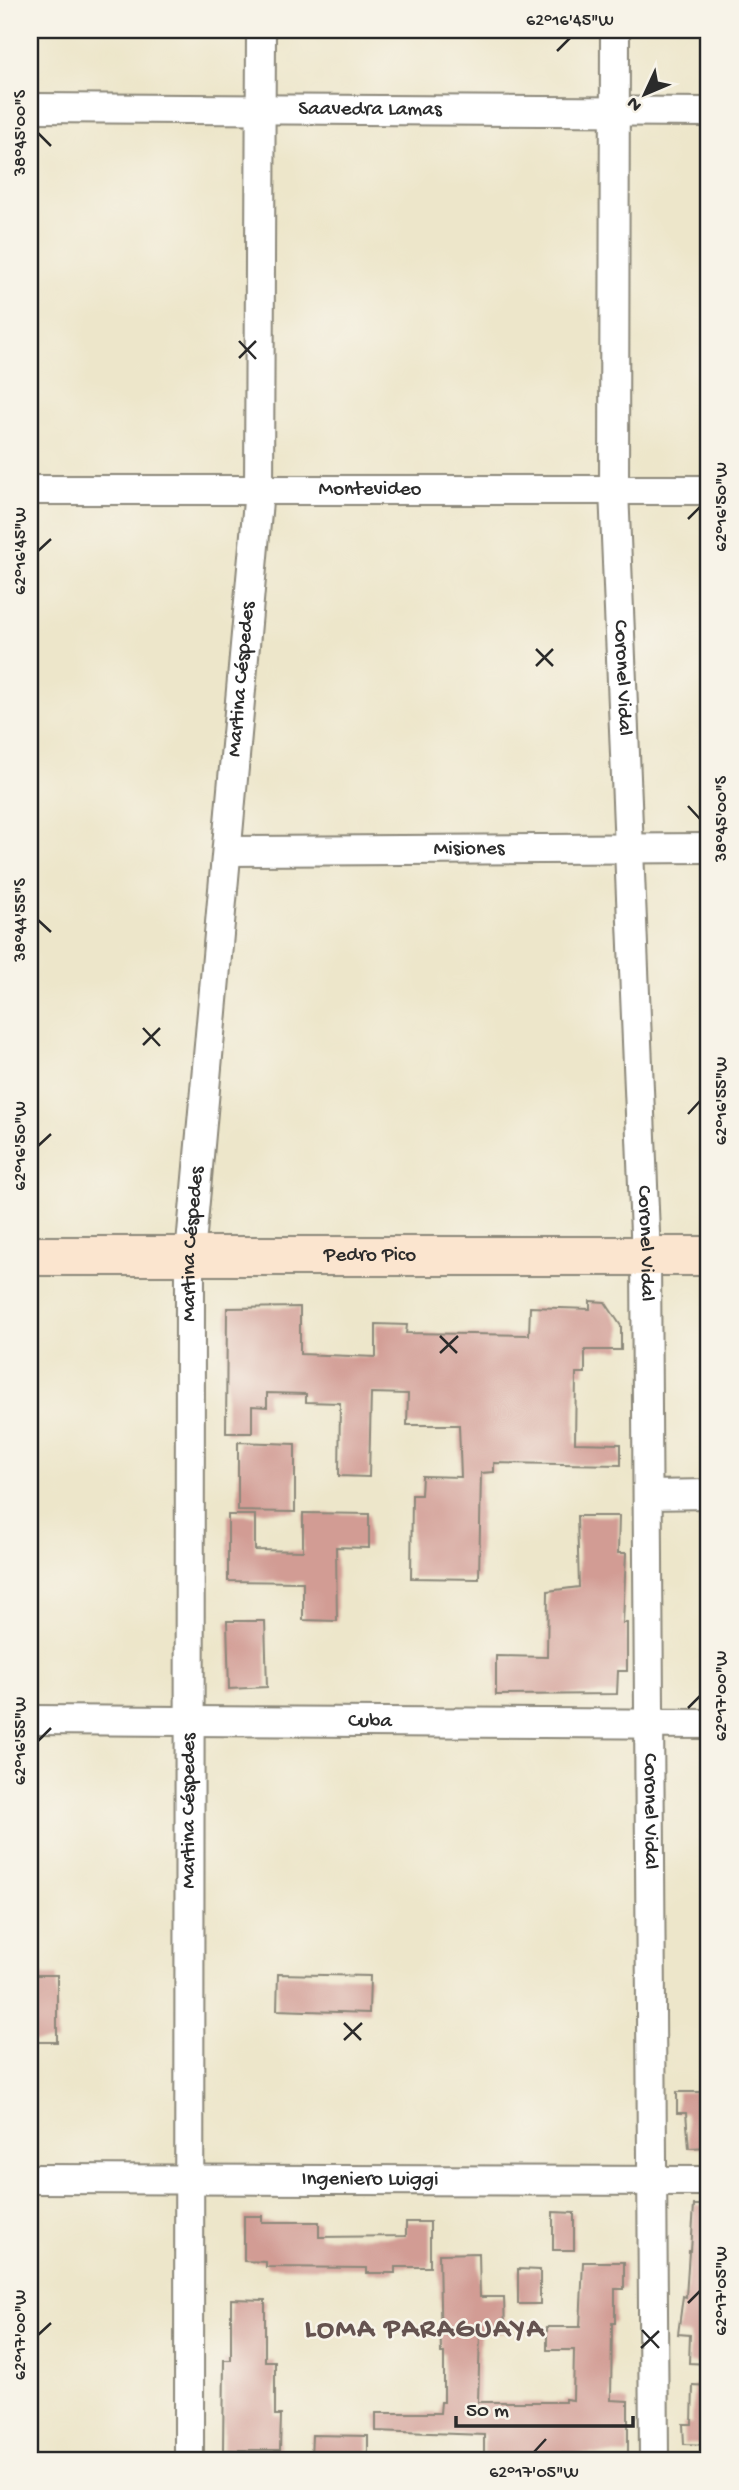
<svg xmlns="http://www.w3.org/2000/svg" width="739" height="2490" font-family="'Gochi Hand',sans-serif">
	<style>
		.building { fill: #d29c94 }
		.lines { fill: none; stroke-linecap: round; stroke-linejoin: round }
		.street-casing { stroke: #8c887a; stroke-width: 32 }
		.secondary-casing { stroke: #8c887a; stroke-width: 42 }
		.street { stroke: #fff; stroke-width: 28 }
		.secondary { stroke: #fbe5cf; stroke-width: 38 }
		.ticks { fill: none; stroke: #2b2b2b; stroke-width: 2.5 }
		.labels { text-anchor: middle; dominant-baseline: central; stroke-width: 5; stroke-linejoin: round; paint-order: stroke }
		.street-label { font-size: 21px; fill: #2b2b2b; stroke: #f7f3e8 }
		.district-label { font-size: 28px; font-weight: bold; letter-spacing: 2px; fill: #655350; stroke: #f7f3e8 }
		.neatline { fill: none; stroke: #2b2b2b; stroke-width: 2.5 }
		.ticks-label { font-size: 18px; text-anchor: middle; fill: #2b2b2b }
	</style>
	<rect width="100%" height="100%" fill="#f7f3e8"/>
	<filter id="ink" filterUnits="userSpaceOnUse"><feTurbulence type="fractalNoise" baseFrequency=".0143" numOctaves="2"/><feDisplacementMap in="SourceGraphic" scale="14" xChannelSelector="R" yChannelSelector="G"/><feConvolveMatrix kernelMatrix="1 2 1 2 8 2 1 2 1" color-interpolation-filters="sRGB"/></filter>
	<filter id="wash" filterUnits="userSpaceOnUse"><feTurbulence type="fractalNoise" baseFrequency=".00686" numOctaves="4" result="noise"/><feDisplacementMap in="SourceGraphic" scale="28" xChannelSelector="R" yChannelSelector="G"/><feGaussianBlur stdDeviation="1.57" result="paint"/><feColorMatrix in="noise" values="0 0 0 0 0 0 0 0 0 0 0 0 0 0 0 0 0 1.4 0 .05"/><feComposite in="paint" operator="in"/></filter>
	<g filter="url(#wash)">
		<rect width="100%" height="100%" fill="#ede6ca"/>
		<g id="blocks">
			<g class="building">
				<polygon points="590,1301 605,1302 621,1326 621,1350 585,1350 585,1373 576,1373 575,1443 621,1444 621,1465 494,1463 494,1472 481,1473 479,1579 411,1578 412,1495 421,1495 422,1476 461,1477 459,1425 407,1425 408,1394 371,1393 369,1477 339,1476 340,1403 306,1402 306,1394 267,1393 267,1407 252,1406 252,1433 226,1433 227,1308 300,1307 300,1354 376,1357 376,1324 407,1325 406,1333 529,1335 530,1307 590,1309"/>
				<polygon points="238,1442 295,1444 295,1512 238,1511"/>
				<polygon points="303,1513 369,1514 369,1548 336,1547 337,1621 303,1620 303,1582 228,1581 228,1515 255,1515 255,1550 303,1551"/>
				<polygon points="577,1516 619,1516 618,1553 626,1553 623,1623 627,1623 627,1671 618,1671 617,1694 496,1695 496,1656 547,1657 548,1591 579,1587"/>
				<polygon points="227,1621 265,1621 267,1687 229,1689"/>
				<polygon points="278,1974 370,1976 369,2013 277,2010"/>
				<rect x="30" y="1975" width="27" height="67"/>
				<polygon points="677,2092 709,2092 709,2147 689,2148 686,2113 677,2113"/>
				<polygon points="694,2205 709,2205 709,2364 689,2363 690,2335 678,2334 683,2296 686,2297 689,2251 691,2251"/>
				<polygon points="553,2212 574,2213 574,2250 553,2250"/>
				<polygon points="244,2216 262,2216 262,2222 319,2222 319,2237 406,2236 406,2222 430,2222 430,2267 395,2267 395,2273 367,2273 367,2268 266,2267 266,2262 244,2261"/>
				<polygon points="479,2253 480,2297 504,2297 505,2332 480,2333 478,2402 565,2402 565,2399 573,2400 574,2350 547,2350 547,2327 580,2327 583,2262 624,2262 624,2289 615,2289 615,2323 612,2323 611,2400 628,2401 628,2455 545,2453 545,2460 484,2460 484,2435 376,2431 376,2413 440,2413 441,2402 444,2402 444,2353 441,2353 439,2254"/>
				<polygon points="518,2269 540,2270 540,2304 518,2304"/>
				<polygon points="231,2299 265,2300 265,2361 275,2361 275,2415 281,2415 280,2450 223,2450 224,2360 231,2360"/>
				<polygon points="693,2385 709,2386 709,2445 684,2444 683,2424 692,2424"/>
				<polygon points="312,2435 368,2436 368,2460 311,2460"/>
			</g>
		</g>
	</g>
	<g filter="url(#ink)">
		<use href="#blocks" fill-opacity="0" stroke="#8c887a" stroke-width="2"/>
		<g class="lines">
			<defs>
				<g id="street">
					<path id="s1" d="M615,30L614,490L646,1257L654,2460"/>
					<path id="s2" d="M30,108L709,112"/>
					<path id="s3" d="M30,490H709"/>
					<path id="s4" d="M229,851L709,848"/>
					<polyline points="648,1495 709,1494"/>
					<path id="s5" d="M30,1720L709,1724"/>
					<path id="s6" d="M30,2179L709,2181"/>
					<path id="s7" d="M189,2460L190,1256L259,490L261,30"/>
				</g>
				<g id="secondary">
					<path id="s8" d="M30,1256H709"/>
				</g>
			</defs>
			<use href="#street" class="street-casing"/>
			<use href="#secondary" class="secondary-casing"/>
			<use href="#street" class="street"/>
			<use href="#secondary" class="secondary"/>
		</g>
	</g>
	<path class="ticks" d="M557,51L570,38M38,133L51,146M239,341L256,359M239,358L256,341M688,519L700,507M38,551L51,539M536,649L553,666M536,666L553,649M688,806L700,819M38,920L51,932M143,1028L160,1046M143,1045L160,1028M688,1114L700,1101M38,1146L51,1134M440,1336L457,1353M440,1353L458,1336M688,1708L700,1696M38,1741L51,1728M344,2023L361,2040M344,2040L362,2023M688,2303L700,2291M642,2330L659,2348M38,2335L51,2323M641,2348L659,2331M534,2452L546,2439"/>
	<g class="labels">
		<g class="street-label">
			<text stroke="none"><textPath href="#s2" startOffset="340">Saavedra Lamas</textPath></text>
			<text stroke="none"><textPath href="#s3" startOffset="340">Montevideo</textPath></text>
			<text stroke="none"><textPath href="#s1" startOffset="648">Coronel Vidal</textPath></text>
			<text stroke="none"><textPath href="#s7" startOffset="1783">Martina Céspedes</textPath></text>
			<text stroke="none"><textPath href="#s4" startOffset="240">Misiones</textPath></text>
			<text stroke="none"><textPath href="#s7" startOffset="1216">Martina Céspedes</textPath></text>
			<text stroke="none"><textPath href="#s1" startOffset="1214">Coronel Vidal</textPath></text>
			<text stroke="none"><textPath href="#s8" startOffset="340">Pedro Pico</textPath></text>
			<text stroke="none"><textPath href="#s5" startOffset="340">Cuba</textPath></text>
			<text stroke="none"><textPath href="#s7" startOffset="649">Martina Céspedes</textPath></text>
			<text stroke="none"><textPath href="#s1" startOffset="1782">Coronel Vidal</textPath></text>
			<text stroke="none"><textPath href="#s6" startOffset="340">Ingeniero Luiggi</textPath></text>
		</g>
		<g class="district-label">
			<text x="425" y="2330">LOMA PARAGUAYA</text>
		</g>
	</g>
	<rect width="739" height="2490" fill="none" stroke="#f7f3e8" stroke-width="77"/>
	<g transform="translate(645 94) rotate(226)" stroke="#f7f3e8" stroke-width="5" paint-order="stroke">
	<path d="M0-5L12 26L0 18L-12 26Z" fill="#2b2b2b"/>
	<text y="-10" font-size="19" font-weight="bold" text-anchor="middle" fill="#2b2b2b">N</text>
	</g>
	<path d="M456 2416v10h177v-10" fill="none" stroke="#2b2b2b" stroke-width="3.5"/>
	<text x="466" y="2416" font-size="21" fill="#2b2b2b" stroke="#f7f3e8" stroke-width="5" paint-order="stroke">50 m</text>
	<rect x="38" y="38" width="662" height="2414" class="neatline"/>
	<g class="ticks-label">
		<text x="570" y="25">62°16'45"W</text>
		<text transform="translate(19 133) rotate(-90)" y="6">38°45'00"S</text>
		<text transform="translate(720 507) rotate(-90)" y="6">62°16'50"W</text>
		<text transform="translate(19 551) rotate(-90)" y="6">62°16'45"W</text>
		<text transform="translate(720 819) rotate(-90)" y="6">38°45'00"S</text>
		<text transform="translate(19 920) rotate(-90)" y="6">38°44'55"S</text>
		<text transform="translate(720 1101) rotate(-90)" y="6">62°16'55"W</text>
		<text transform="translate(19 1146) rotate(-90)" y="6">62°16'50"W</text>
		<text transform="translate(720 1696) rotate(-90)" y="6">62°17'00"W</text>
		<text transform="translate(19 1741) rotate(-90)" y="6">62°16'55"W</text>
		<text transform="translate(720 2291) rotate(-90)" y="6">62°17'05"W</text>
		<text transform="translate(19 2335) rotate(-90)" y="6">62°17'00"W</text>
		<text x="534" y="2477">62°17'05"W</text>
	</g>
</svg>
